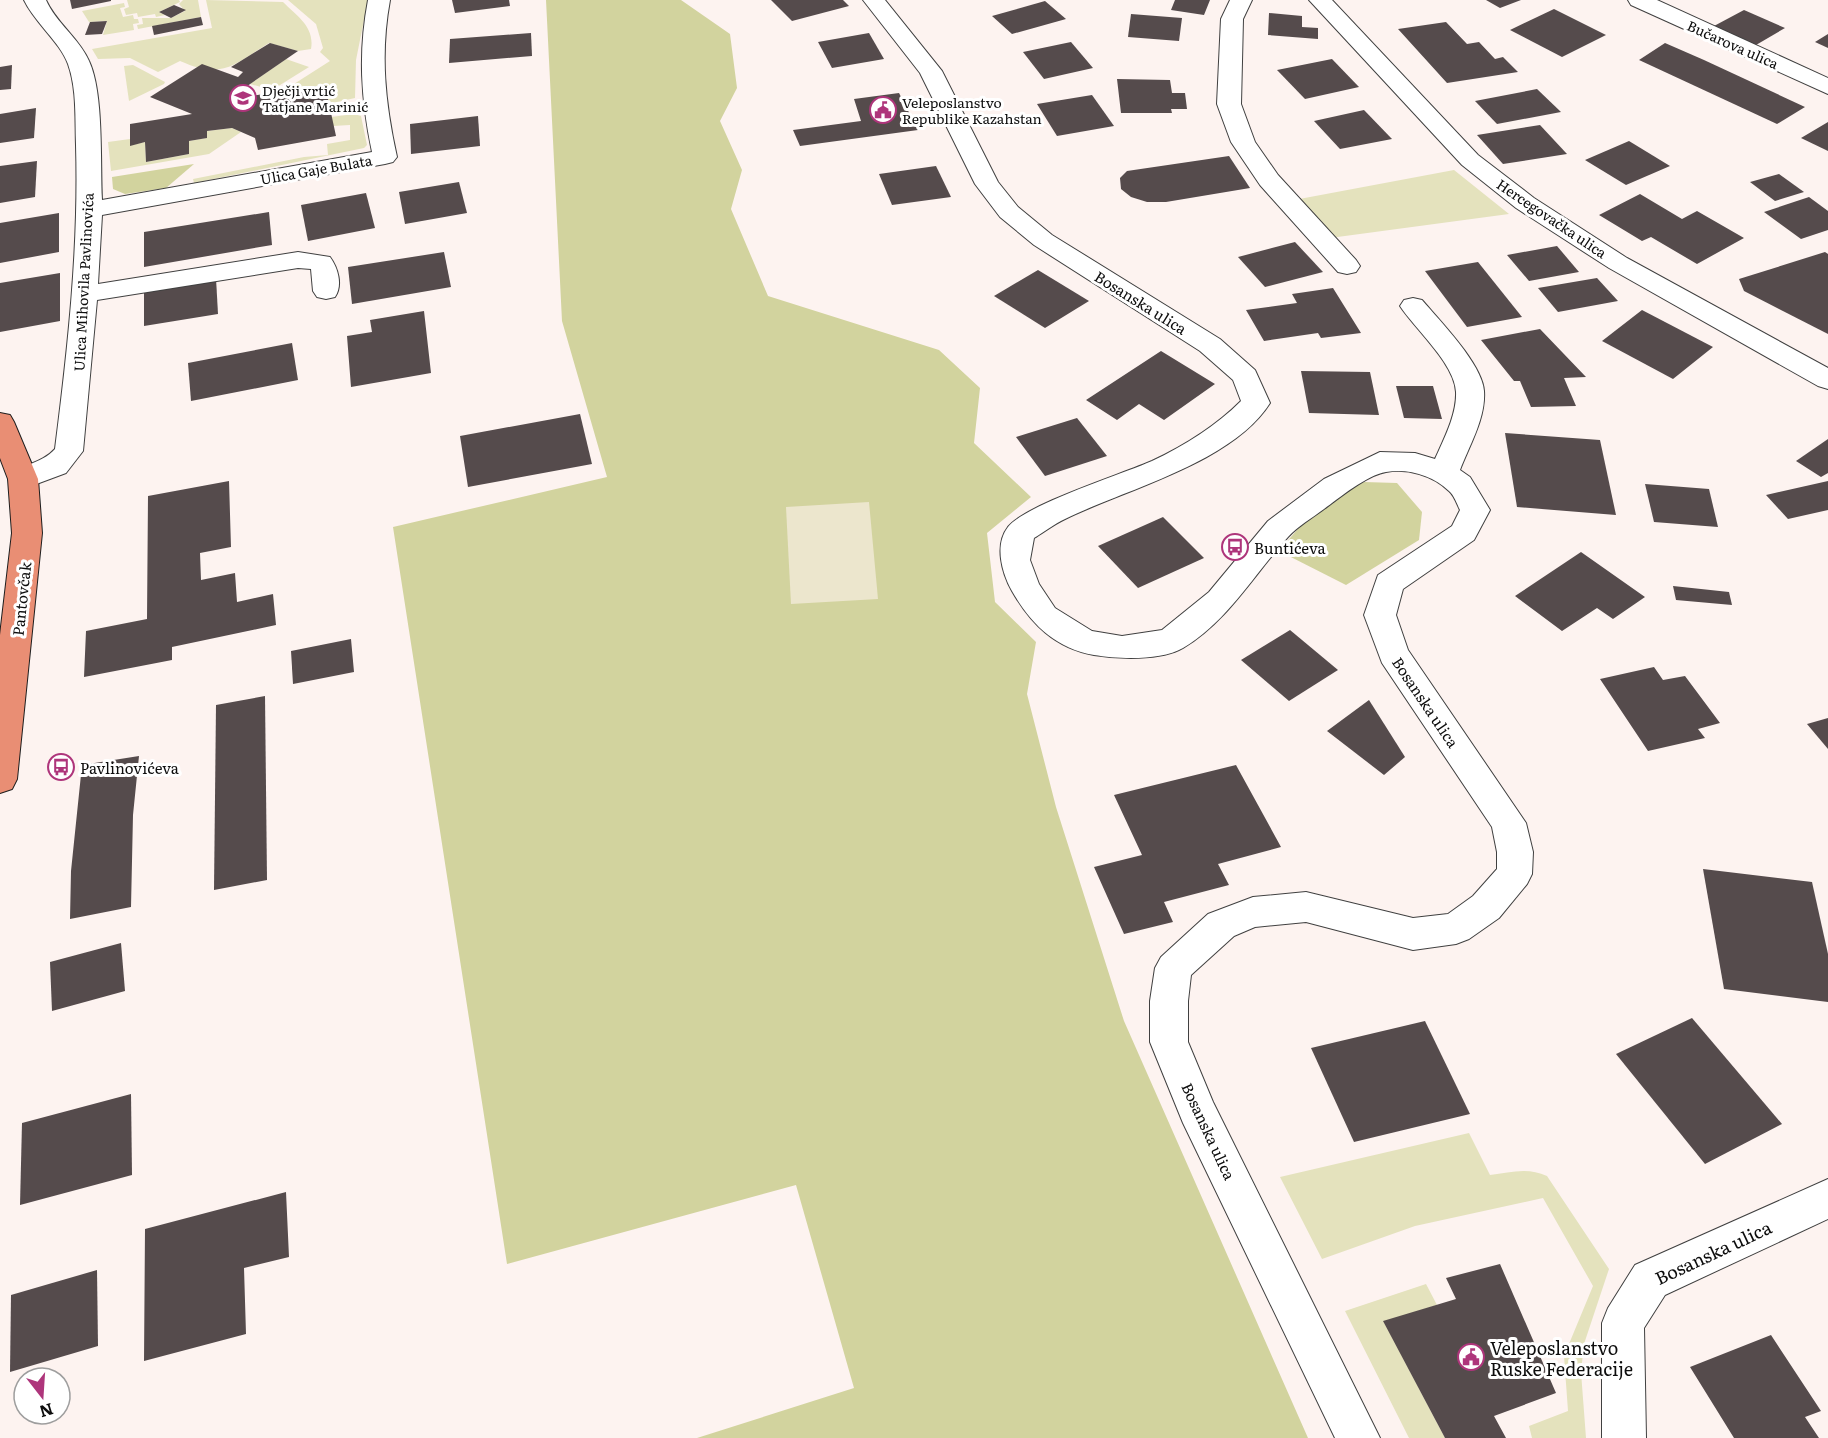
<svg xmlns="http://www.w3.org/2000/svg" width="1828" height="1438" font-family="Literata,serif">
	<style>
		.green { fill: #e4e2bd }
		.forest { fill: #d2d39e }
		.pitch { fill: #ece6cd }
		.building { fill: #554b4c }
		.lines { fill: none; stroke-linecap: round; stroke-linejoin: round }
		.minor-casing { stroke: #404040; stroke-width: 2 }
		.major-casing { stroke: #1e1e1e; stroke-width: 2 }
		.minor { fill: #fff; fill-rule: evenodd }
		.major { fill: #e98e74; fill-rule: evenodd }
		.labels { text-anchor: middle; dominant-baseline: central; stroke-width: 6; stroke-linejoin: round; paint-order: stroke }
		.far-street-label { font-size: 14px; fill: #0d0d0d; stroke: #fff }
		.far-poi-label { font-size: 14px; fill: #0d0d0d; stroke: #fff; text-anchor: start }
		.street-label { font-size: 15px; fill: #0d0d0d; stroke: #fff }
		.poi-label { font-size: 15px; fill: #0d0d0d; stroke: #fff; text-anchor: start }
		.near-street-label { font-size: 18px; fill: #0d0d0d; stroke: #fff }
		.near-poi-label { font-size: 18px; fill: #0d0d0d; stroke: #fff; text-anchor: start }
	</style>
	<rect width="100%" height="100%" fill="#fdf3f0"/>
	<g class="green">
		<polygon points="127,0 179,0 180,2 159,12 165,15 156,17 155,14 138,17 137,13 126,15 124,9 129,7"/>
		<polygon points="183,0 198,0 201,17 138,29 137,25 143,24 142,18 171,18 185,11 179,4"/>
		<path d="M206,0L283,2C297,16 315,27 311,49L298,51L269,43C233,65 223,80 180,61L158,72L130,58L98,59L92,49L212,28Z"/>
		<polygon points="288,0 368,0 356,60 355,98 328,104 283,91 330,61 320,52 323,48 316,24"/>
		<polygon points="124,3 125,7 120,8 123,17 133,15 134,19 138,19 139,23 133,24 134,30 103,35 107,21 89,22 82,11"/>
		<polygon points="286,59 309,67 272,90 250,84"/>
		<polygon points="133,65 165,82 164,84 129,101 124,66"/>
		<polygon points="354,114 361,116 367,145 364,148 194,183 193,179 304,157 328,155 327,144 350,140 350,125 333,126 331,117"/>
		<polygon points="232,128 241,132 209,154 111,171 108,142 130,139 131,145 145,142 146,162 189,154 189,141 206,138 207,131"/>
		<polygon points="1454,170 1509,214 1330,238 1294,200"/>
		<path d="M1469,1133L1490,1175C1511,1172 1528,1167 1547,1176L1609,1269L1584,1344L1581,1372L1586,1438H1532L1529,1426L1568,1411L1564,1356L1593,1286L1543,1198L1415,1226L1322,1259L1280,1177Z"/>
		<polygon points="1426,1284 1437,1305 1384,1322 1445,1438 1409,1438 1345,1311"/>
	</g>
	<g class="forest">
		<polygon points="546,0 681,0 730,34 737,88 720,121 742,170 731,209 768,296 939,350 980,388 974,443 1031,497 987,533 995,602 1036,642 1027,694 1056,807 1124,1021 1308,1438 697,1438 854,1388 796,1185 507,1264 393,527 607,477 562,321"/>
		<polygon points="194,164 166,188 125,194 113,189 112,177"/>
		<polygon points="1364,482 1397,483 1422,512 1419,540 1346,585 1279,551 1320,503"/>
	</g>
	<polygon class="pitch" points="869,502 878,599 791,604 786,507"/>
	<g class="building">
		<polygon points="70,0 111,0 111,1 72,9"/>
		<polygon points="452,0 509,0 510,6 455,13"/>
		<polygon points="771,0 843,0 849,6 792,21"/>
		<polygon points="1175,0 1210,0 1204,15 1171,10"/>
		<polygon points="1486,0 1521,0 1500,8"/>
		<polygon points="1045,1 1066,19 1012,34 992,16"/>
		<polygon points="174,5 186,10 171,18 159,12"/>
		<polygon points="1554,9 1606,35 1562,57 1510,30"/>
		<polygon points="1744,10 1785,28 1756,45 1714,26"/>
		<polygon points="1269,13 1302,16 1302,27 1318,28 1318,39 1268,35"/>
		<polygon points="1131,14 1182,18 1179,41 1128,37"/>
		<polygon points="201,17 203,25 154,35 152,26"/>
		<polygon points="107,21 102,34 85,35 90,22"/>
		<polygon points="1446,22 1467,44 1479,42 1495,59 1503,57 1518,72 1447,83 1398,29"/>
		<polygon points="531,33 532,56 449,63 450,39"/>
		<polygon points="869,33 884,59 832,68 818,42"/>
		<polygon points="1828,34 1828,48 1815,42"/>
		<polygon points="1071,42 1093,68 1044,79 1023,52"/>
		<polygon points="270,43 298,51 240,91 251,96 325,85 336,136 258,150 255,138 232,128 207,131 207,138 189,141 189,154 146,162 145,142 130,146 130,124 192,114 150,97 202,64 238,77 243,72 231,67"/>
		<polygon points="1665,43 1704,60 1805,107 1777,124 1639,60"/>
		<polygon points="1332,59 1359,87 1305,99 1277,70"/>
		<polygon points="12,65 11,89 0,90 0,67"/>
		<polygon points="1117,79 1170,80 1172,93 1185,93 1187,109 1171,109 1172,113 1121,113"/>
		<polygon points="1537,89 1561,112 1497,124 1475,101"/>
		<polygon points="899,93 918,130 800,146 793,130 861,121 854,99"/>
		<polygon points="1092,95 1114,126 1057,136 1037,104"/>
		<polygon points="36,108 34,138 0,143 0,114"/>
		<polygon points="1364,110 1392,139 1340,149 1314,121"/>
		<polygon points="478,116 480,146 411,154 410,124"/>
		<polygon points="1828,122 1828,151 1801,138"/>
		<polygon points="1540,125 1567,154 1503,164 1477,135"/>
		<polygon points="1629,141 1670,166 1626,185 1585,160"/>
		<polygon points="1229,156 1250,188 1166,202 1147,202 1131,197 1121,189 1120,178 1127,171"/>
		<polygon points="37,161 35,197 0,203 0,166"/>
		<polygon points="936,166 951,197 892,205 879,174"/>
		<polygon points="1779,174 1804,192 1775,201 1750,182"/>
		<polygon points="459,182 467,213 405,224 399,192"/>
		<polygon points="366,193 375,228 308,241 301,205"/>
		<polygon points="1640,194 1682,219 1697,211 1744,238 1697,264 1651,237 1642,241 1599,215"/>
		<polygon points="1809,197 1828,211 1828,230 1801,239 1764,212"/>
		<polygon points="269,212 272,245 144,267 144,232"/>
		<polygon points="59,213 59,252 0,263 0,223"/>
		<polygon points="1295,242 1323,272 1265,287 1238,257"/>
		<polygon points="1557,246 1579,272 1529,281 1507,255"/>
		<polygon points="444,252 451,287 352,304 348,267"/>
		<polygon points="1825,252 1828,254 1828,334 1744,291 1739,279"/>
		<polygon points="1478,262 1522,317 1467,327 1425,271"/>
		<polygon points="1038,270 1089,301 1045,328 994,296"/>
		<polygon points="60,273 60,321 0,332 0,283"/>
		<polygon points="216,278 218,314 144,326 144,289"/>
		<polygon points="1597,278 1618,301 1558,312 1538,288"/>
		<polygon points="1333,288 1361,333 1321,338 1318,333 1264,341 1246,310 1297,303 1292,294"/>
		<polygon points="1642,310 1713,347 1673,379 1602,341"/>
		<polygon points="424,311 431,373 351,387 347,336 372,332 370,320"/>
		<polygon points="1540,329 1586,377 1564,378 1576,406 1531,407 1520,381 1514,381 1481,340"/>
		<polygon points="292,343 298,380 191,401 188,363"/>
		<polygon points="1161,351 1215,384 1164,420 1139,404 1117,420 1086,400"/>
		<polygon points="1301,371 1370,372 1379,415 1309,413"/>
		<polygon points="1396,386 1433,386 1442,419 1404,418"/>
		<polygon points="580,414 592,464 468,487 460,436"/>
		<polygon points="1077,418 1107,456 1045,476 1016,437"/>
		<polygon points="1505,433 1600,440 1616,515 1517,507"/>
		<polygon points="1828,439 1828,473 1821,477 1796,461"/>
		<polygon points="229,481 231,547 200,553 201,580 235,573 237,602 273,594 276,625 172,647 172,660 84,677 86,631 147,619 148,496"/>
		<polygon points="1828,481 1828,510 1788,519 1766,495"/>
		<polygon points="1645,484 1709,489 1718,527 1654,522"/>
		<polygon points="1163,517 1204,558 1138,588 1098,546"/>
		<polygon points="1581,552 1645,597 1613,619 1597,608 1562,631 1515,596"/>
		<polygon points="1673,586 1729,592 1732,605 1676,600"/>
		<polygon points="1290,630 1338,670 1289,701 1241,660"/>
		<polygon points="351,639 354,672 293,684 291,651"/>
		<polygon points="1654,667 1663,680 1685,676 1720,723 1698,729 1705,738 1648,751 1600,679"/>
		<polygon points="265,696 267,880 214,890 216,705"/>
		<polygon points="1369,700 1405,757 1384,775 1327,731"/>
		<polygon points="1828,718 1828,749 1807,724"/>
		<polygon points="139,756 133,815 131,907 70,919 71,871 82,765"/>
		<polygon points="1236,765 1281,847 1218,864 1229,885 1164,902 1173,922 1124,934 1094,867 1142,855 1114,795"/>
		<polygon points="1703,869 1812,882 1828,954 1828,1002 1724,989"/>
		<polygon points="121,943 125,991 52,1011 50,962"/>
		<polygon points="1692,1018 1782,1124 1705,1164 1616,1054"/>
		<polygon points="1425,1021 1470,1114 1354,1142 1311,1048"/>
		<polygon points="131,1094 132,1175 20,1205 22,1123"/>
		<polygon points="286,1192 289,1257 244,1268 246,1334 144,1361 145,1229"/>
		<polygon points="1500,1264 1556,1393 1494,1416 1506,1438 1445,1438 1383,1321 1456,1299 1446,1278"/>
		<polygon points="97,1270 98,1346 10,1372 11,1295"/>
		<polygon points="1771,1335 1821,1411 1805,1417 1819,1438 1734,1438 1690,1367"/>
	</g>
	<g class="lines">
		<defs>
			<g id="minor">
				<path d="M24,0H46C56,23 79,38 89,61C104,93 100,163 102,200L372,152C361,100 358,52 368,0H390C380,54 385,103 397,157L393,162L385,164L102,215L98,284L298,252L330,257C338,268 343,285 335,297L326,299L317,297L313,291L311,269L298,268L97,300L83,451L66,473L23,489L13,486L8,479C17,464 41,465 55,449C68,347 79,247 76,145C75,118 77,89 68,64C60,42 35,23 24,0Z"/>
				<path d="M863,0H885L942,71L998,182L1018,207L1052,235L1220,339L1255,370L1270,403C1232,463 1126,489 1065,519C1054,524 1044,532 1034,538L1030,560L1039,584L1055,608L1092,631L1122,636L1162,630L1209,592L1268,521L1324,479L1380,452L1415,453L1435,459C1444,439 1457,414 1456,392C1455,364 1415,329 1400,306L1404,300L1413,298L1422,300C1440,321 1482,364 1484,391C1486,418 1469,446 1460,470L1470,477L1490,510L1474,540L1403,589L1396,615L1408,650L1526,823L1533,852L1532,874L1527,884L1499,918L1469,939L1456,944L1413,950L1306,922L1255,927L1234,936L1191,975L1188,1001V1042L1213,1102L1380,1438H1335L1183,1123L1150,1042V1001L1155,968L1161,957L1208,914L1253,897L1306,892L1413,918L1448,914L1473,896L1497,869V852L1492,827L1382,663L1364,615L1378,575L1452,526L1460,510C1457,504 1454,495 1449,491C1433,475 1407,468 1386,472C1367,475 1339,498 1324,509C1312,518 1298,526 1288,537C1254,574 1228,621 1183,648C1161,661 1118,659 1094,655C1055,648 1031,624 1012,591C1002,573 994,545 1008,527C1027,504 1120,475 1152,461C1184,446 1216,426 1241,401L1233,380L1200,351L1034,245L1000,217L975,184L920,73Z"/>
				<polygon points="1230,0 1252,0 1243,19 1241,104 1255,142 1278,175 1356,260 1360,266 1356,272 1347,274 1338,272 1260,185 1231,142 1217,104 1221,19"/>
				<polygon points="1309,0 1332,0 1478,155 1534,198 1627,258 1828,368 1828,389 1818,386 1609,268 1516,208 1462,165"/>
				<polygon points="1628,0 1657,0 1828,78 1828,94 1631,5"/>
				<polygon points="1828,1179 1828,1219 1665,1295 1644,1328 1646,1438 1602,1438 1602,1323 1608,1308 1635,1265"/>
			</g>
			<polygon id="major" points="0,413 10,415 14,422 38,479 42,533 17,779 12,789 0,793 0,635 12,533 8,479 0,458"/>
		</defs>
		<use href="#minor" class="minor-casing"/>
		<use href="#major" class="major-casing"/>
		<use href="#minor" class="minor"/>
		<use href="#major" class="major"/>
	</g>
	<defs>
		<symbol id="school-ring" viewBox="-11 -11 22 22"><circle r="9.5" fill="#fff" stroke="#ae357b" stroke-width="1.5"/><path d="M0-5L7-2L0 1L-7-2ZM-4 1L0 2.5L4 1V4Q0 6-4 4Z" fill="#ae357b"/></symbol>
		<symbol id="civic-ring" viewBox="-11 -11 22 22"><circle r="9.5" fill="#fff" stroke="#ae357b" stroke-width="1.5"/><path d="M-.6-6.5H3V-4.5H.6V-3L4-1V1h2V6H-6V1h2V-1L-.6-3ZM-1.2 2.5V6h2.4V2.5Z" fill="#ae357b"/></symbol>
		<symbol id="bus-ring" viewBox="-11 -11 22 22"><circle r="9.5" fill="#fff" stroke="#ae357b" stroke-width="1.5"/><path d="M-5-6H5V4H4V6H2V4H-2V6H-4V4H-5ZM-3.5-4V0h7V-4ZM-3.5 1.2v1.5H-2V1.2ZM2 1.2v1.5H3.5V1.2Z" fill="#ae357b"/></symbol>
	</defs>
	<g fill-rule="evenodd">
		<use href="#school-ring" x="228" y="83" width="30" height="30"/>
		<use href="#civic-ring" x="868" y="95" width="30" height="30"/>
		<use href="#bus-ring" x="1220" y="532" width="30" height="30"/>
		<use href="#bus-ring" x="46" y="752" width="30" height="30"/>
		<use href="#civic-ring" x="1456" y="1342" width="30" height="30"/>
	</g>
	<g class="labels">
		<g class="far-street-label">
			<text transform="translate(1733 44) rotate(24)">Bučarova ulica</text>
			<text transform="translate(316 169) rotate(-10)">Ulica Gaje Bulata</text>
			<text transform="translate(1552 218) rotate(34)">Hercegovačka ulica</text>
			<text transform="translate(83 282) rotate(-87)">Ulica Mihovila Pavlinovića</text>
		</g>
		<g class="far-poi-label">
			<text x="262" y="90">Dječji vrtić<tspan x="262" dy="16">Tatjane Marinić</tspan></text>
			<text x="902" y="102">Veleposlanstvo<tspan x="902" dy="16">Republike Kazahstan</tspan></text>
		</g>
		<g class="street-label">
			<text transform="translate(1141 302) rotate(32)">Bosanska ulica</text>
			<text transform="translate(21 599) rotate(-84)">Pantovčak</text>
			<text transform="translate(1426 702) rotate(56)">Bosanska ulica</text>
			<text transform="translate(1209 1131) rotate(65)">Bosanska ulica</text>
		</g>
		<g class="poi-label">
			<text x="1254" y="547">Buntićeva</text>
			<text x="80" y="767">Pavlinovićeva</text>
		</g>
		<g class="near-street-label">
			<text transform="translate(1713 1252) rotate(-25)">Bosanska ulica</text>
		</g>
		<g class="near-poi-label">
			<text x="1490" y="1347">Veleposlanstvo<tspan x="1490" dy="21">Ruske Federacije</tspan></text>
		</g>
	</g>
	<g transform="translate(42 1396) rotate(163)"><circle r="28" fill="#ffffff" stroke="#9e9e9e" stroke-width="1.5"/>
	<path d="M0-4.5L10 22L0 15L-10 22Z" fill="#ae357b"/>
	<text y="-9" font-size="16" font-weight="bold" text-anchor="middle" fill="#0d0d0d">N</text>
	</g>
</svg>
